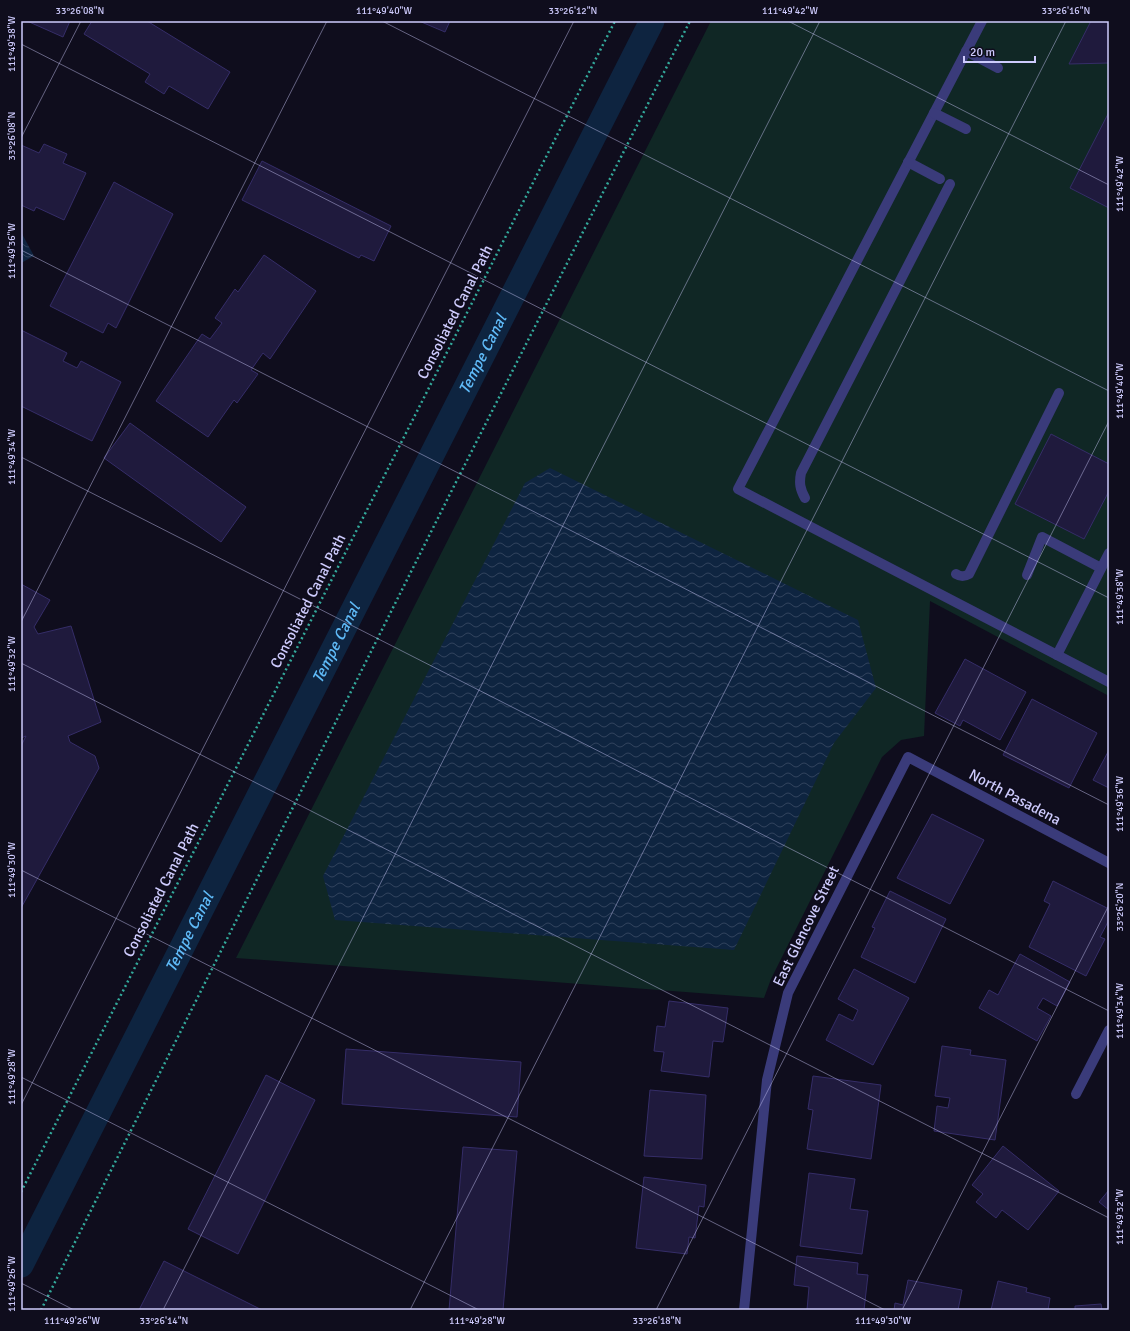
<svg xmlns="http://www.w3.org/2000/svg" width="1130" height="1331" font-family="Signika,sans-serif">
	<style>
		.green { fill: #102725 }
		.water { fill: url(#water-waves) }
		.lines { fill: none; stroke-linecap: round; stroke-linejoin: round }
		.canal { stroke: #0e2440; stroke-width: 25 }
		.building { fill: #1f1a3d; stroke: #352d68 }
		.path { stroke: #33a99b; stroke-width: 2.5; stroke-dasharray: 2 3; stroke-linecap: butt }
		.service { stroke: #3a3b7a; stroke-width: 10 }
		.minor { stroke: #3a3b7a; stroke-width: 10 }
		.ticks { fill: none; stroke: #cecbfd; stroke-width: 1; stroke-opacity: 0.45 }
		.labels { text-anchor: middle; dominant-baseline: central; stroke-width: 3.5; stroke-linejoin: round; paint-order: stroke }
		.street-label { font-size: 15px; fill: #cecbfd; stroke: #0f0d1d }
		.water-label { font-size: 16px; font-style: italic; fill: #5fbaf7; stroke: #0f0d1d }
		.neatline { fill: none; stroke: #cecbfd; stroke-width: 1.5 }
		.ticks-label { font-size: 10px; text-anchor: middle; fill: #cecbfd }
	</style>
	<defs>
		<pattern id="water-waves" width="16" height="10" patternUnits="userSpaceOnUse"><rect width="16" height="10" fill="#0e2440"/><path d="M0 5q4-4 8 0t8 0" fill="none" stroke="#30425c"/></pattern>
	</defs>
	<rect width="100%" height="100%" fill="#0f0d1d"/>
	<polygon class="green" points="711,21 1109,21 1109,696 930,601 924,736 901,740 882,757 771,979 764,998 236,958"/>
	<g class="water">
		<polygon points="21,232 34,256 21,263"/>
		<polygon points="550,468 858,620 876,688 834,743 734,950 335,920 323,876 525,483"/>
	</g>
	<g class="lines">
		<path class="canal" id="s1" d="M21,1265L652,21"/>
	</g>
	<g class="building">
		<polygon points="27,21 70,21 63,37"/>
		<polygon points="92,21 147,21 230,72 208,109 169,86 164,94 145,82 150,74 84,34"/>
		<polygon points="419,21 450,21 445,32"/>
		<polygon points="1091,21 1109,21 1109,63 1069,64"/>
		<polygon points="1109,112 1109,208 1070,188"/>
		<polygon points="44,144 67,154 63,163 86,173 64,220 36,207 34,211 21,205 21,145 39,153"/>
		<polygon points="262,161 391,226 374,261 361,255 359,258 242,200"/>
		<polygon points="114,182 173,214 116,328 108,323 103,333 50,306"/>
		<polygon points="264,255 316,291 270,359 263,353 251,370 258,374 237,403 234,400 208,437 156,401 202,334 210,339 222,323 215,318 235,289 238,292"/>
		<polygon points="21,330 67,353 63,361 77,368 81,361 121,382 92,441 21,406"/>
		<polygon points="130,423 246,507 221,542 104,458"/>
		<polygon points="1051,434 1109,464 1109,491 1084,539 1015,504"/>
		<polygon points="21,584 50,600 34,627 38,634 71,626 101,722 68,736 70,742 95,756 99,768 21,908 21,746 26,736 21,738"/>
		<polygon points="965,659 1026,692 1000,740 963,720 960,726 935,713"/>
		<polygon points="1032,699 1097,733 1069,788 1003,755"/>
		<polygon points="1109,750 1109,788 1093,780"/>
		<polygon points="932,814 984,840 950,904 897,878"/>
		<polygon points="1053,881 1109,909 1109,920 1100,937 1105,939 1086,976 1029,947 1050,904 1044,901"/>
		<polygon points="890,891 946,919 915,983 861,957 875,928 872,927"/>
		<polygon points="1020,954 1070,982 1057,1006 1043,998 1037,1008 1051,1016 1037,1041 979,1008 989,990 998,995"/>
		<polygon points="854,969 909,998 873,1065 826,1040 839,1014 853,1021 858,1010 838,999"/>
		<polygon points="669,1001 728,1008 723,1042 713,1041 709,1077 661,1071 664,1052 654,1051 657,1026 665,1027"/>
		<polygon points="942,1046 971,1050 970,1055 1006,1060 995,1140 934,1131 937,1106 948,1108 950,1098 935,1096"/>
		<polygon points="346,1049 521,1062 517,1117 342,1104"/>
		<polygon points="266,1075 315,1100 238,1254 188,1229"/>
		<polygon points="813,1076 881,1085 871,1159 807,1149 813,1110 808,1109"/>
		<polygon points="650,1090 706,1095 702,1159 644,1156"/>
		<polygon points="1003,1146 1059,1191 1028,1230 1002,1210 996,1218 976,1202 983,1194 972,1185"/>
		<polygon points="463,1147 517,1151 503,1310 449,1310"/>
		<polygon points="809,1173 855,1179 850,1209 868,1211 862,1254 800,1246"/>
		<polygon points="644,1177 706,1185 704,1207 699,1206 695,1238 689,1237 687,1254 636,1248"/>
		<polygon points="1109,1190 1109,1210 1099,1202"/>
		<polygon points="797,1256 858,1263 857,1274 868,1275 864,1310 807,1310 809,1287 794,1285"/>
		<polygon points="164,1261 262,1310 139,1310"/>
		<polygon points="908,1280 962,1290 958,1310 894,1310 895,1303 903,1305"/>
		<polygon points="998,1281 1027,1288 1026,1292 1050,1298 1048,1310 991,1310"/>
		<polygon points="1101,1304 1102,1310 1075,1310 1075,1306"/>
	</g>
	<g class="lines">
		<g class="path">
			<polyline points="21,1192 615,21"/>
			<polyline points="41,1310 451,492 690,21"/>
		</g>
		<g class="service">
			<polyline points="982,21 738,489 1109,682"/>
			<polyline points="966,51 998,68"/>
			<polyline points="934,113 966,129"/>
			<polyline points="908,162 940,179"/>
			<path d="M805,498C800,489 799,483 801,473L950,184"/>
			<path d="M956,574C961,577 964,577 969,574L1059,393"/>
			<polyline points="1027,575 1042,537 1101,568"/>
			<polyline points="1057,655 1109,553"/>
		</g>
		<g class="minor">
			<polyline points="1076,1094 1109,1030"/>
			<polyline points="744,1310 767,1080 788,993 908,757 1109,863"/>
		</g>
	</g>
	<path class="ticks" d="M382,21L1109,391M788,21L1109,185M21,44L1109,598M21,138L81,21M21,250L1109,805M21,457L1109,1011M21,622L327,21M21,663L1109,1218M21,870L885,1310M21,1077L479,1310M21,1105L574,21M21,1283L74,1310M163,1310L820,21M410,1310L1066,21M656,1310L1109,421M902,1310L1109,905"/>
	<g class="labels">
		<g class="street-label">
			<text transform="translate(455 312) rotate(-63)">Consoliated Canal Path</text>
			<text transform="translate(308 601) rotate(-63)">Consoliated Canal Path</text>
			<text transform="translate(1015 797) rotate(28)">North Pasadena</text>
			<text transform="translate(161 890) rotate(-63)">Consoliated Canal Path</text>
			<text transform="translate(806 926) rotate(-64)">East Glencove Street</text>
		</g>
		<g class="water-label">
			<text stroke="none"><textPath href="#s1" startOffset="1021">Tempe Canal</textPath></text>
			<text stroke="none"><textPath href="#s1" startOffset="697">Tempe Canal</textPath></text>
			<text stroke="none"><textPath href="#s1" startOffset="373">Tempe Canal</textPath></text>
		</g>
	</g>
	<rect width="1130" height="1331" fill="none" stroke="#0f0d1d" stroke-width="44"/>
	<path d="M964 56v6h71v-6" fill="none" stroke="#cecbfd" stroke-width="2"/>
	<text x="970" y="56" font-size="12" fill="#cecbfd" stroke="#0f0d1d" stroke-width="3" paint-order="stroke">20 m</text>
	<rect x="22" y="22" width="1086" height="1287" class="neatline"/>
	<g class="ticks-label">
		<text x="80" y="14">33°26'08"N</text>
		<text x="384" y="14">111°49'40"W</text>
		<text x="573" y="14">33°26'12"N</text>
		<text x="790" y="14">111°49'42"W</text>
		<text x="1066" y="14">33°26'16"N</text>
		<text transform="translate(11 44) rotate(-90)" y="4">111°49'38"W</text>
		<text transform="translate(11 136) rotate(-90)" y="4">33°26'08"N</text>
		<text transform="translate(1119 184) rotate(-90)" y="4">111°49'42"W</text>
		<text transform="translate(11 251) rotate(-90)" y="4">111°49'36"W</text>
		<text transform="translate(1119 391) rotate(-90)" y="4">111°49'40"W</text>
		<text transform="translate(11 457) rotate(-90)" y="4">111°49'34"W</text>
		<text transform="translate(1119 597) rotate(-90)" y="4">111°49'38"W</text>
		<text transform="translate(11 664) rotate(-90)" y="4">111°49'32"W</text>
		<text transform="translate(1119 804) rotate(-90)" y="4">111°49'36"W</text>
		<text transform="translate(11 870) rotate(-90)" y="4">111°49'30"W</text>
		<text transform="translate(1119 907) rotate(-90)" y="4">33°26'20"N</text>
		<text transform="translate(1119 1011) rotate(-90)" y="4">111°49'34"W</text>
		<text transform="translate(11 1077) rotate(-90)" y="4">111°49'28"W</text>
		<text transform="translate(1119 1217) rotate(-90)" y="4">111°49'32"W</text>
		<text transform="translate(11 1284) rotate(-90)" y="4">111°49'26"W</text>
		<text x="72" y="1324">111°49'26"W</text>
		<text x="164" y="1324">33°26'14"N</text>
		<text x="477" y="1324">111°49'28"W</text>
		<text x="657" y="1324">33°26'18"N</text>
		<text x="883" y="1324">111°49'30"W</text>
	</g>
</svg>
